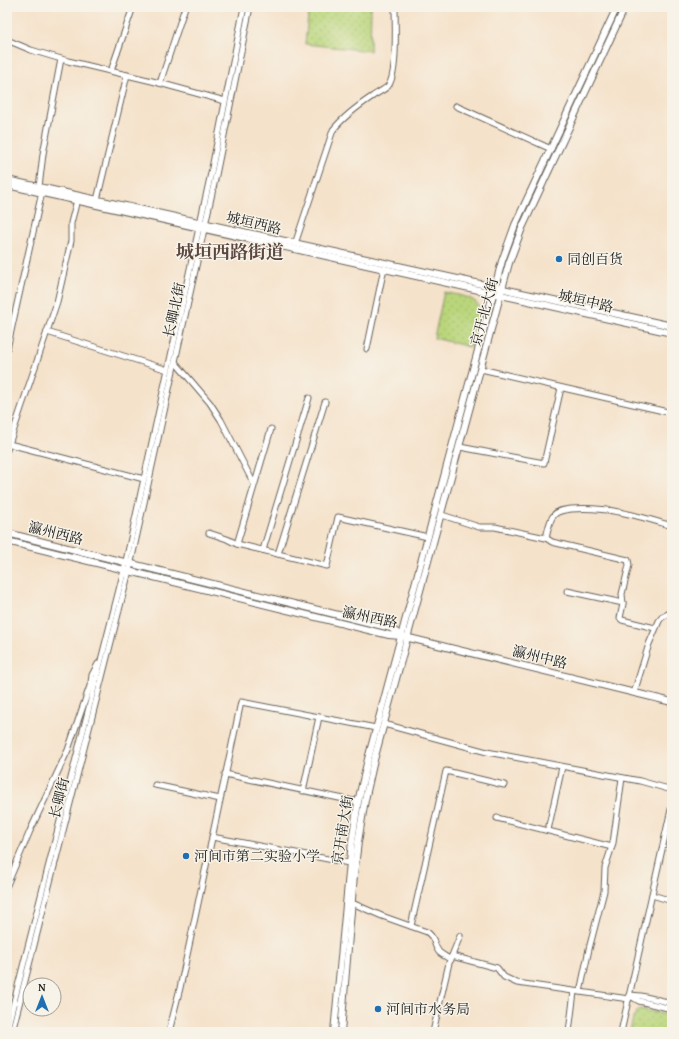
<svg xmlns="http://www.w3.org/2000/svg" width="679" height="1039" font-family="'Gentium Book Plus','Noto Serif SC',serif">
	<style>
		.grass { fill: url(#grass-dots); stroke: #6b794c }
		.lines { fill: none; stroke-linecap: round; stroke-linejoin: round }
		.minor-casing { stroke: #686159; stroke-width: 7 }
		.major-casing { stroke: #686159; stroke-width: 8 }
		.minor { stroke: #fff; stroke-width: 5 }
		.major { stroke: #fff; stroke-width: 6 }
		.poi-dot { fill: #1f6fb2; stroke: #f7f3e8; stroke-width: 1.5 }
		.labels { text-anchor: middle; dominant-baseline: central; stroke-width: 3; stroke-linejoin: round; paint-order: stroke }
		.street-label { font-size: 14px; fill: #1c1c1c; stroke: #f7f3e8 }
		.poi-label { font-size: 14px; fill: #1c1c1c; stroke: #f7f3e8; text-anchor: start }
		.district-label { font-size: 18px; font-weight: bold; fill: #5c4640; stroke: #f7f3e8 }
	</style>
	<defs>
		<pattern id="grass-dots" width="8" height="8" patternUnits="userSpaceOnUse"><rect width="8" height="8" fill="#bad67c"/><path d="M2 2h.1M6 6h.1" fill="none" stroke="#9fb76b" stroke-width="1.8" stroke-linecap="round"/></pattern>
	</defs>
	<rect width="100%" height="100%" fill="#f7f3e8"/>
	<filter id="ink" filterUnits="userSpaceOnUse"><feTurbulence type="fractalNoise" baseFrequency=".025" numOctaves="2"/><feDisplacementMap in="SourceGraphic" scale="8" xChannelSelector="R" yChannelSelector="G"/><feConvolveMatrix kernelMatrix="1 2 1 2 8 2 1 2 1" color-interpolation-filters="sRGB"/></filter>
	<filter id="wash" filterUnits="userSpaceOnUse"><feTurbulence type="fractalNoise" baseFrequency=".012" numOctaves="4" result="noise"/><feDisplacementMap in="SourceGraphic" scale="16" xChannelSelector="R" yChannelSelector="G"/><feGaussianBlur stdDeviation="0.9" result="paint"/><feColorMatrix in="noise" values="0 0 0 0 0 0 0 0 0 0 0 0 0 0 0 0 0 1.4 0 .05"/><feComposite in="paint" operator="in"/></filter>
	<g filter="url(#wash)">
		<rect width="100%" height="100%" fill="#f5e2ca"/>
		<g class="grass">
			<polygon points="309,7 371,7 370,51 305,44"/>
			<path d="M444,292C455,295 477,296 480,309L470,347L434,338Z"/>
			<path d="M640,1009L672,1016V1032H630C632,1024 632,1014 640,1009Z"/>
		</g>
	</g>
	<g filter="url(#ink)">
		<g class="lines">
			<defs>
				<g id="minor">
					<polyline points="144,7 145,7"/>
					<polyline points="7,40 31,50 68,61 152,81 225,101"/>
					<polyline points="111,71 133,7"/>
					<polyline points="160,83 185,7"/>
					<polyline points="456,106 551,149"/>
					<polyline points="39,187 43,154 61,59"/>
					<polyline points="97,200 127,75"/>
					<path d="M295,244L333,130C344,116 358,106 373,96C377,93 384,90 388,86C398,75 395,23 395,7"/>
					<polyline points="47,332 168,370"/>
					<polyline points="7,349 42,192"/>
					<polyline points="367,349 384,268"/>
					<polyline points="175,362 210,403 221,420 254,484"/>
					<polyline points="481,369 672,413"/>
					<polyline points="9,444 144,479"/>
					<polyline points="460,447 544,463 561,388"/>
					<polyline points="7,450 57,302 71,241 71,223 77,200"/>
					<path d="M442,515L479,527H495L546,538C548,531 549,520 554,515C558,510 565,510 571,509C606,506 639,516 672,526"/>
					<polyline points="670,525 672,517"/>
					<polyline points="209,533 227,539 237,544 327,566 338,517 428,537"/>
					<polyline points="546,538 552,542 628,560 629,565 622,594 623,604 620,618 622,620 655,628"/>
					<polyline points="237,544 271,429"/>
					<polyline points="263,550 309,398"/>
					<polyline points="278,554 325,402"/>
					<polyline points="567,591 623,603"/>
					<polyline points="634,693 649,644 659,621 662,617 672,612"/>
					<polyline points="384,724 487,752 640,781 672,790"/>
					<polyline points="225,774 358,802"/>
					<polyline points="155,785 220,799"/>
					<polyline points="303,791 319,717"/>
					<polyline points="497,818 612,847"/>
					<polyline points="548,830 562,767"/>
					<polyline points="212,837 349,863"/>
					<polyline points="7,885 30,831 68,750 91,683 92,675 98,664"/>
					<polyline points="652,895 672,901"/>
					<path d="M352,903L382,916L427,932C436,938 433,945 439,952C442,955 447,957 451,960"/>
					<polyline points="411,926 446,771 504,785"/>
					<polyline points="452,956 497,968 504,977 517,983 629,999"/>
					<polyline points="580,992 589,949 604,891 605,868 613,843 622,778"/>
					<polyline points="629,995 639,1001 672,1009"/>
					<polyline points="630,995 641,996 672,1003"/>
					<polyline points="7,1029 124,570 211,173 244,7"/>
					<polyline points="12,1032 129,571 216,175 250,7"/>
					<polyline points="169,1032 180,988 241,702 376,728"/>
					<polyline points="433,1032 449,963 460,936"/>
					<polyline points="569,1032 574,992"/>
					<polyline points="621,1032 672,805"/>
				</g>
				<g id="major">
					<polyline points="7,180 672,326"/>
					<polyline points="7,185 672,333"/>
					<polyline points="7,533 391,628 401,636"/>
					<polyline points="7,541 389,635 401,636 672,702"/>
					<polyline points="334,1032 352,841 358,802 368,759 502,261 515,225 617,7"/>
					<polyline points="341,1032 354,875 358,842 365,800 374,760 509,263 522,228 625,7"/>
				</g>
			</defs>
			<use href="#minor" class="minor-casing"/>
			<use href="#major" class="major-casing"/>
			<use href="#minor" class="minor"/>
			<use href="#major" class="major"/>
		</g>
	</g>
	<g class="poi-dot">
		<circle cx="559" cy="259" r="4"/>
		<circle cx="186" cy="856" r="4"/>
		<circle cx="378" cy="1009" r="4"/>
	</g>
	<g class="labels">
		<g class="street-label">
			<text transform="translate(254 223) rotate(13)">城垣西路</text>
			<text transform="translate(586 301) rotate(13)">城垣中路</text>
			<text transform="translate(174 310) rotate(-78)">长卿北街</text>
			<text transform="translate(484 312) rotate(-75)">京开北大街</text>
			<text transform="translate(56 533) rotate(14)">瀛州西路</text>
			<text transform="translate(370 617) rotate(12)">瀛州西路</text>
			<text transform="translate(540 657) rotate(14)">瀛州中路</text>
			<text transform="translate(59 798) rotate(-76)">长卿街</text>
			<text transform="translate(342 830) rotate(-81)">京开南大街</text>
		</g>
		<g class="poi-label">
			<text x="567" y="259">同创百货</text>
			<text x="194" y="856">河间市第二实验小学</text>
			<text x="386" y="1009">河间市水务局</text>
		</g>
		<g class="district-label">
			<text x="230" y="251">城垣西路街道</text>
		</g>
	</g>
	<rect width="679" height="1039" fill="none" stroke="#f7f3e8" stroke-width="24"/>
	<g transform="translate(42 997)"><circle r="19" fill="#f7f3e8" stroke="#9f9d96"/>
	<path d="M0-3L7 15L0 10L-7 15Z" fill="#1f6fb2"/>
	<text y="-6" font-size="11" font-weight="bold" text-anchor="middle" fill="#1c1c1c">N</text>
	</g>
</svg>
